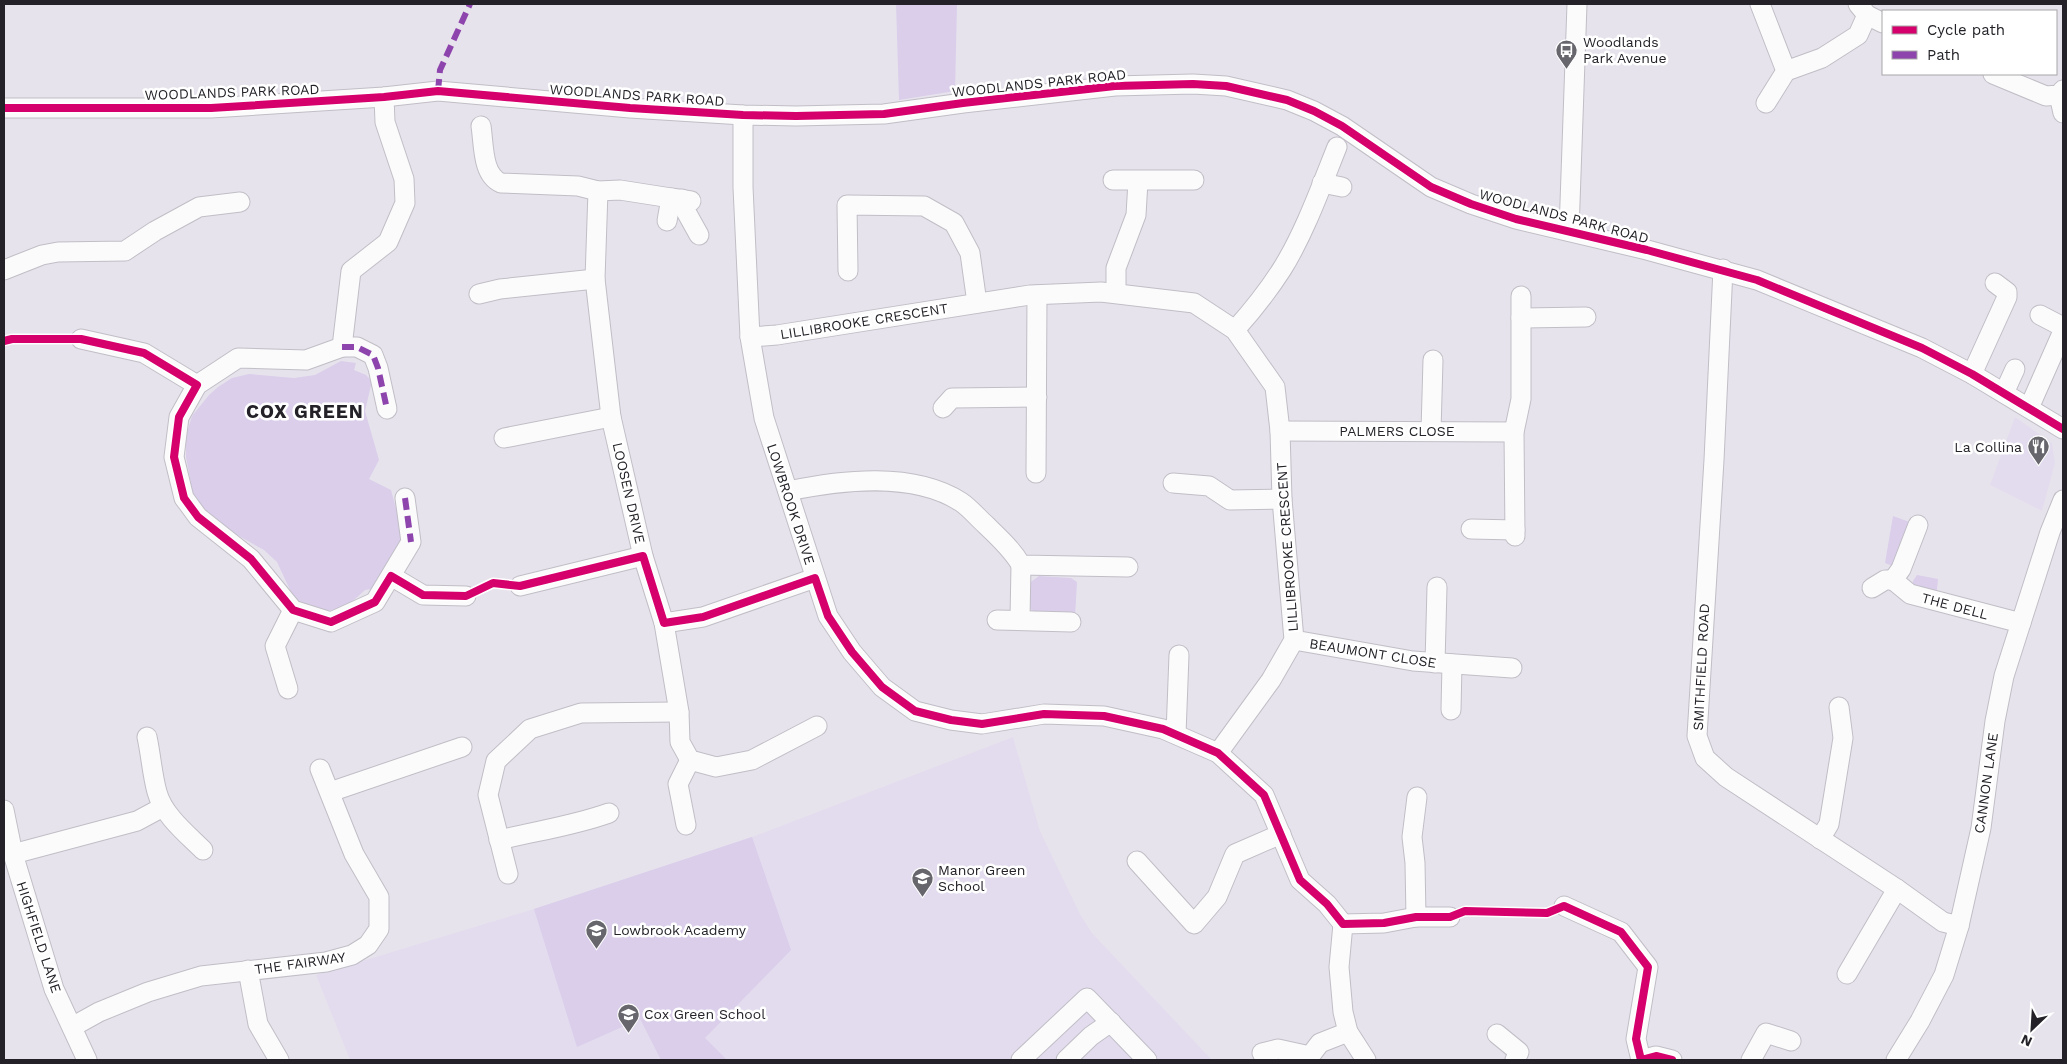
<svg xmlns="http://www.w3.org/2000/svg" width="2067" height="1064" font-family="'Work Sans',sans-serif">
	<style>
		.built { fill: #e3dcee }
		.green { fill: #daceeb }
		.lines { fill: none; stroke-linecap: round; stroke-linejoin: round }
		.minor-casing { stroke: #c1bec6; stroke-width: 21 }
		.minor { stroke: #fbfbfc; stroke-width: 19 }
		.quiet { stroke: #8e44ad; stroke-width: 6; stroke-dasharray: 12 6; stroke-linecap: butt }
		.cycleway-casing { stroke: #fff; stroke-width: 11 }
		.cycleway { stroke: #d6006c; stroke-width: 8 }
		.labels { text-anchor: middle; dominant-baseline: central; stroke-width: 5; stroke-linejoin: round; paint-order: stroke }
		.poi-label { font-size: 14px; fill: #242228; stroke: #fff; text-anchor: start }
		.street-label { font-size: 14px; fill: #242228; stroke: #fff }
		.district-label { font-size: 19px; font-weight: bold; letter-spacing: 1px; fill: #242228; stroke: #fff }
	</style>
	<rect width="100%" height="100%" fill="#e7e3ec"/>
	<g class="built">
		<polygon points="2015,417 2052,443 2055,463 2042,511 1990,485"/>
		<polygon points="1013,737 1040,831 1080,914 1092,933 1212,1060 727,1060 704,1039 789,950 640,1019 661,1060 350,1060 316,975 534,909 752,837"/>
	</g>
	<g class="green">
		<polygon points="896,4 957,4 955,91 899,100"/>
		<polygon points="341,361 356,363 354,370 366,375 372,381 365,411 379,460 369,479 391,490 404,538 377,588 365,590 346,607 327,611 301,604 291,592 277,562 264,550 205,517 195,506 186,457 186,436 192,416 209,395 218,387 232,378 249,374 294,378 315,375"/>
		<polygon points="1893,516 1918,525 1901,569 1885,563"/>
		<polygon points="1917,575 1938,579 1936,599 1912,588 1913,581"/>
		<polygon points="1039,576 1071,578 1077,582 1075,617 1040,616 1029,608 1028,584"/>
		<polygon points="752,837 791,950 705,1038 727,1060 661,1060 640,1019 577,1047 534,909"/>
	</g>
	<g class="lines">
		<defs>
			<g id="minor">
				<polyline points="1760,4 1786,71"/>
				<polyline points="1858,4 1867,15 1883,23"/>
				<polyline points="1993,74 2046,96 2059,95 2063,90"/>
				<polyline points="2059,95 2063,113"/>
				<polyline points="384,97 385,122 404,179 405,203 388,242 351,271 342,347 306,360 238,358 197,385 179,417 174,457 184,498 198,517 251,559 293,610 331,622 375,602 411,542 405,498"/>
				<polyline points="1766,103 1786,71 1822,58 1858,35 1867,15"/>
				<polyline points="4,108 211,108 384,97 438,91 630,108 743,115 796,116 884,114 963,103 1115,86 1193,84 1226,86 1287,100 1314,111 1342,126 1431,187 1471,204 1516,219 1647,250 1757,280 1922,348 1972,374 2063,429"/>
				<polyline points="743,115 743,187 750,337 764,418 828,616 852,652 882,687 915,711 951,720 982,724 1044,714 1104,716 1163,729 1218,753 1264,795 1300,880 1327,904 1343,924"/>
				<path d="M481,126C484,145 482,175 501,183L578,186L598,191L620,190L671,198"/>
				<polyline points="1113,180 1194,180"/>
				<polyline points="1322,183 1342,187"/>
				<polyline points="598,191 595,279 611,417 643,556 664,623 679,712 680,742 690,760 716,767 752,760 817,726"/>
				<polyline points="682,199 684,208 699,235"/>
				<polyline points="667,221 671,198 691,201"/>
				<polyline points="1569,231 1577,4"/>
				<polyline points="1723,269 1714,460 1697,736 1705,758 1726,777 1897,889 1943,922 1959,926"/>
				<polyline points="4,270 42,255 58,252 125,251 155,231 199,207 240,202"/>
				<polyline points="848,271 847,205 924,206 954,223 970,253 977,303"/>
				<polyline points="1116,293 1116,268 1136,215 1138,181"/>
				<polyline points="479,294 500,289 595,279"/>
				<polyline points="2040,315 2063,327"/>
				<polyline points="1521,318 1586,317"/>
				<path d="M1235,330C1252,311 1268,291 1282,269C1304,234 1321,187 1337,147"/>
				<polyline points="750,337 777,335 1030,295 1101,292 1194,303 1235,330 1275,387 1280,431 1282,499 1294,640 1271,680 1218,753"/>
				<polyline points="81,339 144,353 197,385"/>
				<polyline points="342,347 357,347 373,355 378,368 387,409"/>
				<polyline points="1972,374 2007,297 2007,292 1995,283"/>
				<polyline points="2004,393 2015,369"/>
				<polyline points="943,408 952,398 1037,397"/>
				<polyline points="2029,408 2063,331"/>
				<polyline points="1280,431 1514,432"/>
				<polyline points="1431,431 1433,360"/>
				<polyline points="504,438 611,417"/>
				<polyline points="1036,473 1037,295"/>
				<polyline points="1173,483 1209,486 1230,500 1282,499"/>
				<path d="M788,491C841,480 913,471 961,502C970,508 978,518 986,525C999,538 1012,549 1021,565L1128,567"/>
				<polyline points="1918,525 1901,569 1893,580 1910,594 2021,623"/>
				<polyline points="1471,529 1515,530"/>
				<polyline points="1515,536 1514,432 1521,399 1521,296"/>
				<polyline points="391,576 423,595 466,596"/>
				<polyline points="520,586 643,556"/>
				<polyline points="1872,588 1885,580 1893,580"/>
				<polyline points="1020,619 1021,565"/>
				<polyline points="997,620 1071,622"/>
				<polyline points="664,623 703,617 815,578"/>
				<polyline points="1294,640 1413,661 1512,668"/>
				<polyline points="1435,663 1437,587"/>
				<polyline points="288,689 275,646 293,610"/>
				<polyline points="1451,710 1452,664"/>
				<polyline points="1176,734 1179,655"/>
				<path d="M147,737C151,755 152,774 157,792C163,815 187,834 203,850"/>
				<polyline points="330,792 462,747"/>
				<polyline points="4,810 13,854 54,989 87,1060"/>
				<polyline points="686,825 678,784 690,760"/>
				<polyline points="1820,839 1829,824 1843,738 1839,707"/>
				<path d="M499,840C536,831 573,826 609,813"/>
				<polyline points="13,854 137,821 163,807"/>
				<polyline points="1137,861 1194,924 1217,897 1235,854 1281,834"/>
				<polyline points="508,874 488,795 496,761 530,729 581,713 679,712"/>
				<polyline points="1564,906 1621,932 1648,967 1636,1039 1641,1060"/>
				<polyline points="1416,917 1415,863 1412,837 1417,797"/>
				<polyline points="1343,924 1339,967 1343,1012 1348,1032 1366,1060"/>
				<polyline points="1343,924 1384,923 1416,917 1450,917"/>
				<polyline points="248,970 258,1024 279,1060"/>
				<polyline points="1847,974 1897,889"/>
				<polyline points="72,1027 99,1012 148,992 201,976 326,962 352,955 368,945 379,929 379,897 354,854 320,769"/>
				<polyline points="1497,1034 1519,1052 1515,1060"/>
				<polyline points="1262,1053 1278,1049 1310,1056 1320,1043 1348,1032"/>
				<polyline points="1021,1060 1087,998 1147,1060"/>
				<polyline points="1066,1060 1091,1036 1111,1022"/>
				<polyline points="1641,1060 1656,1056 1672,1060"/>
				<polyline points="1751,1060 1766,1033 1791,1041"/>
				<polyline points="1896,1060 1920,1021 1944,975 1959,926 1981,828 1995,721 2004,676 2050,532 2063,500"/>
			</g>
		</defs>
		<use href="#minor" class="minor-casing"/>
		<use href="#minor" class="minor"/>
		<g class="quiet">
			<polyline points="438,91 440,70 470,4"/>
			<polyline points="342,347 357,347 373,355 378,368 387,409"/>
			<polyline points="405,498 411,542"/>
		</g>
		<defs>
			<g id="cycleway">
				<polyline points="4,108 211,108 384,97 438,91 630,108 743,115 796,116 884,114 963,103 1115,86 1193,84 1226,86 1287,100 1314,111 1342,126 1431,187 1471,204 1516,219 1647,250 1757,280 1922,348 1972,374 2063,429"/>
				<polyline points="4,341 12,339 81,339 144,353 197,385 179,417 174,457 184,498 198,517 251,559 293,610 331,622 375,602 391,576 423,595 466,596 493,583 520,586 643,556 664,623 703,617 815,578 828,616 852,652 882,687 915,711 951,720 982,724 1044,714 1104,716 1163,729 1218,753 1264,795 1300,880 1327,904 1343,924 1384,923 1416,917 1450,917 1465,911 1547,913 1564,906 1621,932 1648,967 1636,1039 1641,1060 1656,1056 1672,1060"/>
			</g>
		</defs>
		<use href="#cycleway" class="cycleway-casing"/>
		<use href="#cycleway" class="cycleway"/>
	</g>
	<defs>
		<symbol id="bus-pin" viewBox="-11 -11 22 30"><path d="M0 17L-7.5 6A9.5 9.5 0 1 1 7.5 6Z" fill="#68666d" stroke="#fff"/><path d="M-5-6H5V4H4V6H2V4H-2V6H-4V4H-5ZM-3.5-4V0h7V-4ZM-3.5 1.2v1.5H-2V1.2ZM2 1.2v1.5H3.5V1.2Z" fill="#fff"/></symbol>
		<symbol id="restaurant-pin" viewBox="-11 -11 22 30"><path d="M0 17L-7.5 6A9.5 9.5 0 1 1 7.5 6Z" fill="#68666d" stroke="#fff"/><path d="M-5-6h1v4h1v-4h1v4h1v-4h1v5L-1.5 .5V6h-2V.5L-5-1ZM5-6V6H3V1.5H1.5Q1.5-4 5-6Z" fill="#fff"/></symbol>
		<symbol id="school-pin" viewBox="-11 -11 22 30"><path d="M0 17L-7.5 6A9.5 9.5 0 1 1 7.5 6Z" fill="#68666d" stroke="#fff"/><path d="M0-5L7-2L0 1L-7-2ZM-4 1L0 2.5L4 1V4Q0 6-4 4Z" fill="#fff"/></symbol>
	</defs>
	<g fill-rule="evenodd">
		<use href="#bus-pin" x="1554" y="38" width="25" height="34"/>
		<use href="#restaurant-pin" x="2026" y="434" width="25" height="34"/>
		<use href="#school-pin" x="910" y="866" width="25" height="34"/>
		<use href="#school-pin" x="584" y="918" width="25" height="34"/>
		<use href="#school-pin" x="616" y="1002" width="25" height="34"/>
	</g>
	<g class="labels">
		<g class="poi-label">
			<text x="1583" y="42">Woodlands<tspan x="1583" dy="16">Park Avenue</tspan></text>
			<text x="2022" y="447" text-anchor="end">La Collina</text>
			<text x="938" y="870">Manor Green<tspan x="938" dy="16">School</tspan></text>
			<text x="613" y="930">Lowbrook Academy</text>
			<text x="644" y="1014">Cox Green School</text>
		</g>
		<g class="street-label">
			<text transform="translate(1039 83) rotate(-6)">WOODLANDS PARK ROAD</text>
			<text transform="translate(232 92) rotate(-2)">WOODLANDS PARK ROAD</text>
			<text transform="translate(637 95) rotate(4)">WOODLANDS PARK ROAD</text>
			<text transform="translate(1564 216) rotate(15)">WOODLANDS PARK ROAD</text>
			<text transform="translate(864 321) rotate(-9)">LILLIBROOKE CRESCENT</text>
			<text x="1397" y="431">PALMERS CLOSE</text>
			<text transform="translate(629 493) rotate(77)">LOOSEN DRIVE</text>
			<text transform="translate(791 504) rotate(72)">LOWBROOK DRIVE</text>
			<text transform="translate(1287 547) rotate(-94)">LILLIBROOKE CRESCENT</text>
			<text transform="translate(1955 606) rotate(15)">THE DELL</text>
			<text transform="translate(1373 653) rotate(9)">BEAUMONT CLOSE</text>
			<text transform="translate(1701 667) rotate(-87)">SMITHFIELD ROAD</text>
			<text transform="translate(1986 783) rotate(-82)">CANNON LANE</text>
			<text transform="translate(39 937) rotate(72)">HIGHFIELD LANE</text>
			<text transform="translate(300 963) rotate(-8)">THE FAIRWAY</text>
		</g>
		<g class="district-label">
			<text x="305" y="411">COX GREEN</text>
		</g>
	</g>
	<rect width="2067" height="1064" fill="none" stroke="#242228" stroke-width="10"/>
	<rect x="1882" y="10" width="175" height="65" fill="#ffffff" stroke="#a7a7a9"/>
	<rect x="1892" y="26" width="25" height="8" fill="#d6006c" stroke="#a7a7a9"/>
	<text x="1927" y="35" font-size="15" fill="#242228">Cycle path</text>
	<rect x="1892" y="51" width="25" height="8" fill="#8e44ad" stroke="#a7a7a9"/>
	<text x="1927" y="60" font-size="15" fill="#242228">Path</text>
	<g transform="translate(2032 1029) rotate(205)" stroke="#ffffff" stroke-width="4" paint-order="stroke">
	<path d="M0-4L9 19L0 12L-9 19Z" fill="#242228"/>
	<text y="-8" font-size="14" font-weight="bold" text-anchor="middle" fill="#242228">N</text>
	</g>
</svg>
